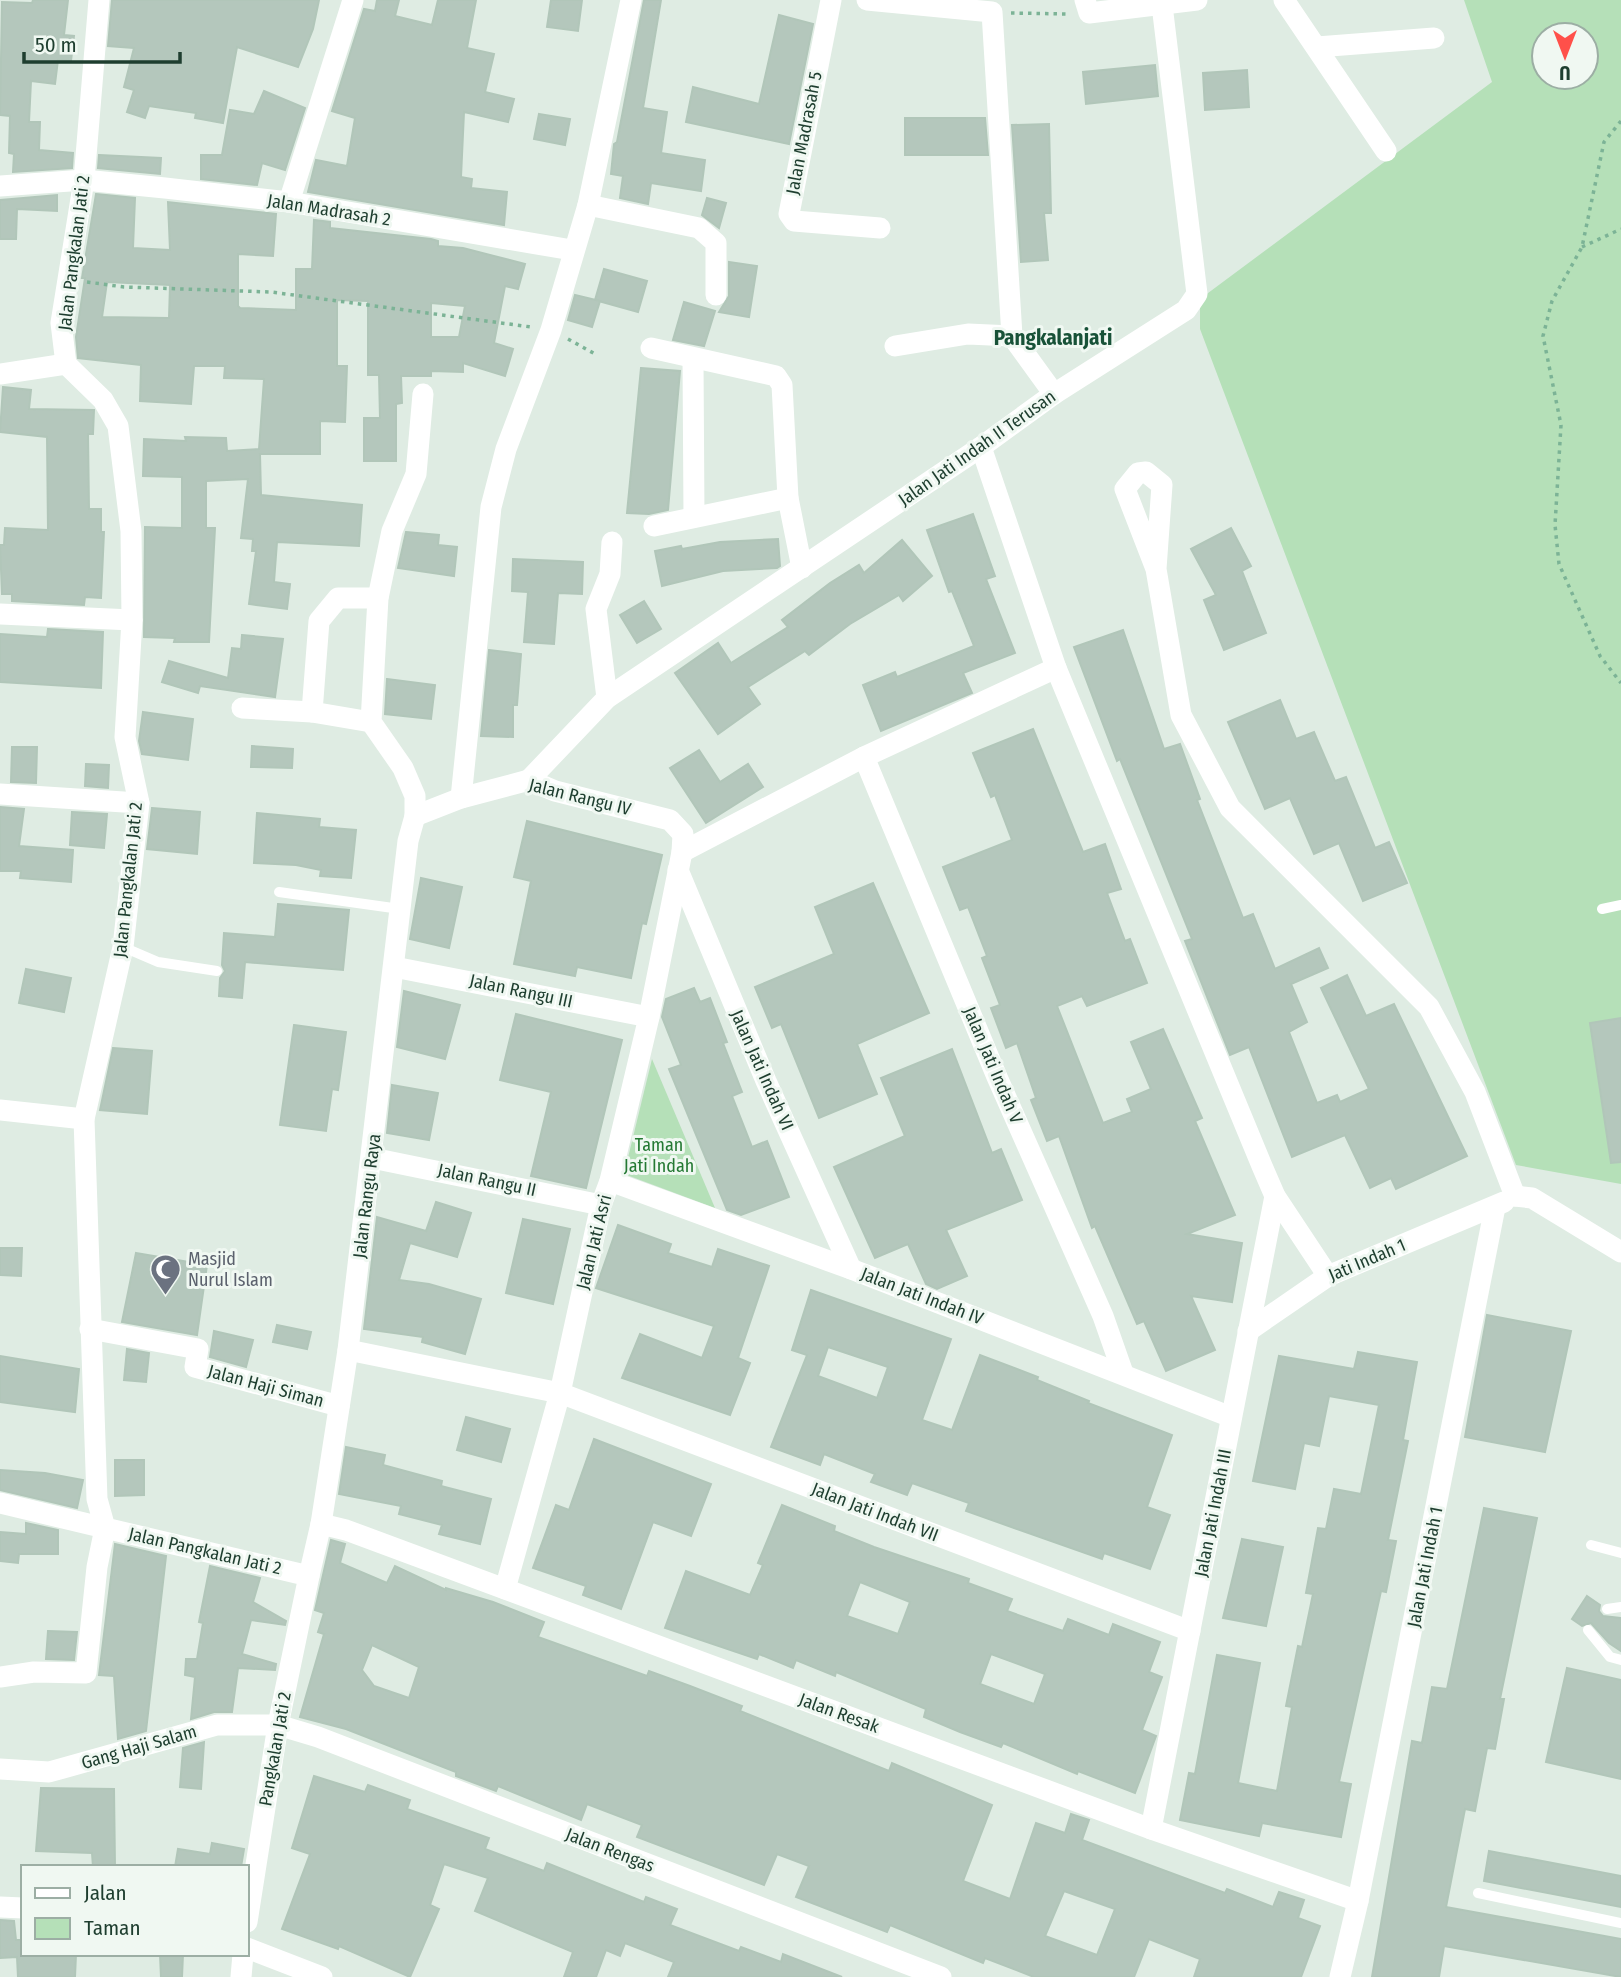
<svg xmlns="http://www.w3.org/2000/svg" width="1621" height="1977" font-family="'Fira Sans Condensed',sans-serif">
	<style>
		.green { fill: #b5e0b8; fill-rule: evenodd }
		.building { fill: #b4c7bc; stroke: #b1c6b9; stroke-width: 2; fill-rule: evenodd }
		.lines { fill: none; stroke-linecap: round; stroke-linejoin: round }
		.path { stroke: #7cb396; stroke-width: 3.5; stroke-dasharray: 3.5 5; stroke-linecap: butt }
		.service { stroke: #fff; stroke-width: 10 }
		.minor { stroke: #fff; stroke-width: 21 }
		.tertiary { stroke: #fff; stroke-width: 21 }
		.labels { text-anchor: middle; dominant-baseline: central; stroke-width: 6; stroke-linejoin: round; paint-order: stroke }
		.street-label { font-size: 18px; fill: #1e3e2f; stroke: #f0f8f2 }
		.park-label { font-size: 18px; fill: #247933; stroke: #f0f8f2 }
		.worship-label { font-size: 18px; fill: #5b616d; stroke: #f0f8f2; text-anchor: start }
		.quarter-label { font-size: 21px; font-weight: bold; fill: #185238; stroke: #f0f8f2 }
	</style>
	<rect width="100%" height="100%" fill="#dfece3"/>
	<g class="green">
		<path d="M1464,0H1621V1184L1516,1165L1200,329V299L1492,82ZM1544,35H1586V77H1544Z"/>
		<polygon points="652,1059 715,1208 624,1174"/>
	</g>
	<g class="building">
		<polygon points="33,0 68,0 64,35 74,36 71,61 58,60 55,84 31,81 29,122 40,122 39,150 73,153 72,168 13,172 14,154 9,153 10,116 0,115 2,2 32,3"/>
		<polygon points="112,0 319,0 313,29 298,67 237,47 223,123 195,118 196,113 149,106 145,118 127,112 134,90 124,87 134,48 108,46"/>
		<polygon points="377,0 399,0 395,16 432,25 438,0 476,0 467,48 494,54 485,92 514,99 508,122 464,112 461,177 472,179 471,188 507,192 504,225 308,192 316,160 347,166 355,118 332,111 364,9 375,11"/>
		<polygon points="551,0 582,0 578,31 547,27"/>
		<polygon points="644,0 661,0 643,108 667,112 661,153 705,160 701,191 651,183 648,204 620,198 623,176 611,174 614,144 617,142"/>
		<polygon points="779,15 813,24 789,144 686,122 693,87 759,104"/>
		<polygon points="1155,65 1158,96 1086,104 1083,72"/>
		<polygon points="1247,70 1249,107 1205,110 1203,73"/>
		<polygon points="264,91 305,108 285,170 262,163 257,185 201,179 201,155 222,155 230,110 254,114"/>
		<polygon points="539,114 570,119 565,145 534,139"/>
		<polygon points="905,118 985,118 988,155 905,155"/>
		<polygon points="1049,124 1051,213 1044,213 1048,260 1021,262 1012,125"/>
		<polygon points="99,155 161,158 160,174 98,168"/>
		<path d="M96,194L135,198L133,248L170,250L168,202L276,214L273,256L238,254V306L240,308L296,310V269H312L314,220L330,222V228L431,239L438,241V246L463,248L525,264L518,289L505,286L494,343L513,349L505,376L463,363V372L431,371V376H401L402,403L396,404V461H364V418H380L379,375H368V301L337,300V366H347L345,422L320,421V454H260L261,495L362,505L359,546L277,542L274,582L290,584L287,609L249,604L256,551H252L253,539L241,538L248,479L206,481V528H215L209,642H174L175,638L144,637L145,527L182,528V477L143,476L144,439L186,441L185,437L226,438L227,451L259,449L264,379L224,378L225,366H194L191,404L140,401L141,365L78,358L76,337L85,278H82ZM107,282L170,285L169,318L102,317ZM431,303L465,306L459,337H431Z"/>
		<polygon points="57,195 57,211 17,209 16,239 0,239 0,200"/>
		<polygon points="707,198 726,203 719,228 702,215"/>
		<polygon points="729,262 757,266 749,317 719,312 729,296"/>
		<polygon points="604,269 647,281 638,312 595,300"/>
		<polygon points="575,295 600,301 592,327 568,320"/>
		<polygon points="684,302 715,311 704,346 673,340"/>
		<polygon points="641,368 680,371 668,510 649,514 627,513"/>
		<polygon points="3,387 31,390 29,409 94,410 93,434 88,434 89,509 101,509 101,532 104,532 101,598 85,597 84,605 12,601 12,594 2,594 0,545 4,545 5,528 48,530 47,437 0,432"/>
		<polygon points="973,514 995,576 986,579 1015,653 963,673 972,693 881,731 863,685 895,672 897,677 974,646 952,591 949,592 927,530"/>
		<polygon points="1231,528 1251,566 1242,571 1266,633 1224,650 1204,600 1216,595 1191,549"/>
		<polygon points="406,532 439,535 438,545 457,547 454,576 398,568"/>
		<polygon points="778,539 780,566 777,568 723,571 662,586 655,551 681,546 682,549 720,542"/>
		<polygon points="902,540 932,576 903,601 899,595 850,624 809,655 805,651 748,687 760,704 718,734 675,673 718,643 731,663 788,627 782,620 830,583 859,565 864,573"/>
		<polygon points="513,559 583,562 582,594 558,593 554,644 524,642 528,592 512,591"/>
		<polygon points="644,601 661,629 637,643 620,615"/>
		<polygon points="48,629 103,632 101,688 0,682 0,634 47,637"/>
		<polygon points="1123,630 1164,749 1180,744 1200,799 1197,800 1243,918 1253,914 1275,969 1319,948 1328,968 1291,984 1307,1022 1289,1032 1317,1103 1337,1095 1340,1102 1369,1089 1321,988 1347,975 1366,1016 1394,1004 1467,1156 1396,1189 1391,1178 1370,1188 1345,1135 1292,1157 1249,1047 1230,1055 1185,941 1192,939 1120,759 1117,761 1074,647"/>
		<polygon points="242,635 283,639 275,697 200,686 198,693 162,682 169,661 228,678 232,648 241,649"/>
		<polygon points="489,650 521,654 517,705 513,705 513,737 481,736"/>
		<polygon points="387,679 435,685 431,719 385,714"/>
		<polygon points="1280,700 1296,739 1314,732 1335,781 1346,777 1375,848 1389,842 1407,883 1363,901 1339,843 1314,854 1290,798 1265,809 1228,722"/>
		<polygon points="143,712 193,719 188,760 142,754 139,741"/>
		<polygon points="1033,729 1083,852 1105,844 1121,889 1107,893 1125,941 1130,939 1147,983 1087,1006 1082,996 1057,1006 1103,1123 1132,1112 1127,1099 1151,1089 1131,1042 1163,1029 1202,1118 1195,1121 1235,1215 1187,1234 1242,1243 1232,1302 1191,1296 1215,1350 1166,1371 1144,1321 1137,1324 1095,1226 1092,1228 1059,1136 1047,1141 1031,1100 1036,1098 1017,1043 1006,1048 991,1008 1000,1005 982,958 987,956 968,907 960,910 943,867 1012,840 995,795 991,797 973,753"/>
		<polygon points="252,746 293,749 292,768 251,767"/>
		<polygon points="12,747 37,747 36,783 11,782"/>
		<polygon points="699,750 720,782 748,764 763,787 706,823 670,768"/>
		<polygon points="86,764 109,765 108,788 85,786"/>
		<polygon points="0,807 24,809 19,846 73,850 71,882 20,878 21,871 0,871"/>
		<polygon points="152,808 200,812 197,854 147,849"/>
		<polygon points="72,812 107,814 104,848 70,845"/>
		<polygon points="257,813 320,819 319,827 356,830 351,878 320,876 321,870 296,865 254,863"/>
		<polygon points="527,821 662,855 646,924 642,923 631,978 577,967 575,976 514,964 531,881 514,877"/>
		<polygon points="421,878 462,887 449,948 410,939"/>
		<polygon points="873,883 929,1013 857,1044 877,1094 819,1118 781,1024 772,1028 755,987 834,954 815,907"/>
		<polygon points="278,904 349,910 343,970 245,962 242,998 219,996 220,978 225,971 222,965 224,933 275,937"/>
		<polygon points="26,969 71,978 64,1012 19,1003"/>
		<polygon points="694,988 700,1002 710,998 727,1042 723,1043 742,1092 732,1096 752,1147 767,1141 789,1197 741,1215 727,1210 669,1069 681,1065 662,1017 666,999"/>
		<polygon points="404,991 460,1005 445,1059 397,1047"/>
		<polygon points="516,1014 622,1040 586,1188 531,1176 551,1092 500,1080"/>
		<polygon points="1621,1018 1621,1162 1611,1163 1590,1023"/>
		<polygon points="294,1025 346,1032 338,1090 332,1089 326,1131 280,1125"/>
		<polygon points="113,1048 152,1051 147,1114 100,1110"/>
		<polygon points="952,1049 992,1153 1001,1149 1022,1200 946,1230 967,1276 937,1289 926,1284 908,1244 875,1258 834,1167 905,1136 881,1078"/>
		<polygon points="392,1085 438,1093 429,1140 387,1133"/>
		<polygon points="436,1202 471,1213 457,1257 410,1243 399,1280 429,1284 481,1299 465,1354 422,1342 423,1337 364,1329 377,1217 426,1231"/>
		<polygon points="523,1219 570,1229 553,1304 506,1293"/>
		<polygon points="618,1225 671,1244 668,1253 712,1267 718,1249 769,1266 738,1358 750,1363 730,1415 622,1378 640,1334 702,1358 714,1326 596,1288"/>
		<polygon points="0,1248 22,1248 21,1276 0,1275"/>
		<polygon points="136,1253 207,1265 197,1335 122,1322"/>
		<path d="M811,1290L951,1339L922,1420L952,1430L980,1355L1038,1377L1037,1380L1089,1401L1088,1403L1172,1435L1147,1507L1170,1515L1150,1569L1104,1553L1102,1559L966,1511L969,1503L912,1483L907,1495L871,1482L875,1474L824,1454L820,1465L771,1447L807,1355L792,1350ZM828,1347L888,1367L877,1398L818,1376Z"/>
		<polygon points="1487,1315 1571,1331 1545,1452 1465,1437"/>
		<polygon points="277,1325 311,1332 307,1349 273,1342"/>
		<polygon points="214,1331 253,1340 246,1367 210,1357"/>
		<polygon points="127,1349 149,1353 146,1382 124,1380"/>
		<polygon points="1358,1352 1417,1362 1403,1440 1408,1441 1388,1540 1396,1541 1386,1592 1381,1591 1339,1782 1351,1784 1341,1837 1262,1823 1259,1836 1180,1820 1189,1773 1195,1774 1217,1655 1260,1663 1238,1783 1277,1791 1292,1707 1286,1706 1298,1646 1302,1647 1313,1594 1306,1593 1318,1528 1326,1529 1334,1489 1361,1494 1379,1405 1329,1396 1319,1446 1304,1443 1295,1489 1253,1481 1279,1356 1354,1369"/>
		<polygon points="0,1356 79,1369 75,1412 0,1402"/>
		<polygon points="466,1417 510,1429 501,1462 457,1450"/>
		<polygon points="594,1439 711,1484 691,1536 653,1522 621,1609 583,1595 586,1586 533,1568 556,1505 569,1510"/>
		<polygon points="346,1447 385,1455 383,1465 442,1481 441,1486 491,1499 480,1544 439,1534 442,1525 399,1514 401,1506 339,1494"/>
		<polygon points="115,1460 144,1460 144,1495 115,1496"/>
		<polygon points="0,1470 45,1473 83,1480 77,1508 0,1490"/>
		<path d="M782,1505L835,1526L834,1531L874,1547L969,1579L968,1583L1012,1599L1007,1611L1063,1631L1068,1619L1109,1635L1113,1624L1160,1642L1149,1672L1162,1677L1142,1730L1156,1736L1135,1793L1078,1771L1077,1774L1003,1743L1001,1747L960,1732L924,1717L926,1709L836,1672L835,1676L796,1660L793,1668L759,1654L757,1659L665,1628L686,1571L750,1595L763,1565L758,1563ZM860,1582L910,1602L898,1634L847,1616ZM991,1654L1045,1674L1034,1704L980,1684Z"/>
		<polygon points="1484,1508 1537,1518 1500,1699 1504,1699 1495,1749 1487,1748 1475,1811 1465,1809 1446,1907 1621,1939 1621,1977 1444,1946 1439,1977 1372,1977 1412,1741 1422,1743 1432,1687 1447,1689"/>
		<polygon points="26,1523 58,1530 58,1554 19,1554 18,1563 0,1561 0,1532 26,1534"/>
		<polygon points="1242,1539 1283,1547 1266,1626 1223,1618"/>
		<path d="M331,1540L345,1544L340,1563L387,1583L395,1566L446,1590V1588L493,1602L544,1622L538,1637L647,1676L649,1671L690,1686L742,1706L740,1711L889,1771L892,1763L992,1805L963,1881L1010,1899L1036,1823L1065,1833L1071,1814L1089,1820L1082,1840L1225,1893L1227,1889L1273,1907L1279,1892L1304,1900L1298,1918L1320,1926L1301,1977H1194L1200,1959L1149,1939L1134,1977H1034L985,1958L983,1963L890,1925L887,1932L796,1897L809,1866L777,1854L764,1885L637,1837L642,1825L587,1804L581,1820L498,1786L496,1791L456,1776V1772L346,1729L300,1717L324,1634L318,1632L324,1613L315,1610ZM372,1645L419,1667L409,1698L374,1686L362,1670ZM1064,1891L1115,1909L1097,1955L1045,1936Z"/>
		<polygon points="115,1544 166,1556 146,1731 118,1739 114,1676 99,1675"/>
		<polygon points="210,1566 260,1578 253,1602 286,1621 285,1625 251,1620 242,1654 276,1664 275,1670 238,1668 232,1712 214,1712 191,1719 195,1677 185,1675 186,1659 197,1659 203,1623 199,1622"/>
		<polygon points="1587,1596 1600,1605 1599,1611 1603,1616 1621,1618 1621,1651 1609,1643 1591,1623 1582,1626 1572,1619"/>
		<polygon points="48,1631 77,1632 74,1660 46,1659"/>
		<polygon points="1567,1668 1621,1680 1621,1779 1546,1762"/>
		<polygon points="204,1742 201,1789 180,1787 183,1748"/>
		<polygon points="314,1776 365,1792 368,1785 410,1800 407,1809 489,1838 485,1849 544,1871 547,1863 644,1902 646,1897 677,1909 670,1925 739,1951 741,1947 781,1962 783,1954 842,1977 668,1977 674,1962 625,1943 620,1956 606,1950 596,1977 564,1977 573,1952 475,1911 488,1878 444,1864 430,1905 439,1909 410,1977 339,1946 338,1949 282,1929 310,1854 292,1848"/>
		<polygon points="41,1788 114,1789 115,1867 93,1867 92,1853 36,1851"/>
		<polygon points="212,1843 244,1849 241,1867 175,1867 178,1849 210,1854"/>
		<polygon points="1489,1851 1621,1876 1621,1907 1484,1881"/>
		<polygon points="0,1920 14,1921 16,1940 23,1940 23,1954 76,1954 75,1977 18,1977 17,1957 0,1958"/>
		<polygon points="160,1954 183,1954 182,1977 161,1977"/>
	</g>
	<g class="lines">
		<g class="path">
			<polyline points="1011,13 1069,14"/>
			<polyline points="1621,121 1604,142 1582,247 1552,301 1543,336 1561,425 1555,525 1559,564 1600,656 1621,683"/>
			<polyline points="1582,247 1621,229"/>
			<polyline points="87,282 124,287 271,292 531,327"/>
			<polyline points="568,339 595,354"/>
		</g>
		<g class="service">
			<polyline points="279,892 400,909"/>
			<polyline points="1602,909 1621,905"/>
			<polyline points="123,947 158,962 217,971"/>
			<polyline points="1591,1545 1621,1553"/>
			<polyline points="1607,1609 1621,1607"/>
			<polyline points="1588,1630 1610,1657 1621,1660"/>
			<polyline points="1478,1893 1621,1923"/>
		</g>
		<g class="minor">
			<polyline points="831,0 789,214 794,221 880,228"/>
			<polyline points="867,0 992,12 1012,336 1054,394"/>
			<polyline points="1085,0 1089,13 1197,0"/>
			<polyline points="1284,0 1386,151"/>
			<polyline points="1317,47 1434,38"/>
			<polyline points="0,186 84,180 165,188 289,202 572,250"/>
			<polyline points="289,202 353,0"/>
			<polyline points="588,205 699,228 716,243 716,295"/>
			<polyline points="895,346 968,334 1012,336"/>
			<polyline points="651,348 776,376 782,385 788,498 802,568"/>
			<polyline points="693,360 694,517"/>
			<polyline points="0,374 66,364"/>
			<polyline points="981,447 1056,668 1262,1166 1275,1196 1328,1276"/>
			<polyline points="654,526 788,498"/>
			<polyline points="1156,569 1162,485 1146,472 1138,473 1125,489 1156,569 1181,715 1230,808 1429,1007 1475,1092 1515,1196"/>
			<polyline points="0,614 132,620"/>
			<polyline points="607,698 596,609 610,574 612,542"/>
			<polyline points="242,708 312,712 371,722"/>
			<polyline points="312,712 319,621 338,598 378,598"/>
			<polyline points="864,757 997,1077 1103,1316 1123,1373"/>
			<polyline points="529,780 607,698 981,447 1054,394 1186,310 1197,294 1162,5"/>
			<polyline points="0,794 139,803"/>
			<polyline points="461,798 491,507 506,449 551,330 588,205 631,0"/>
			<polyline points="415,816 461,798 529,780 555,791 670,820 683,834 682,852 649,1017 610,1181 601,1205 560,1393 505,1589"/>
			<polyline points="682,852 864,757 1056,668"/>
			<polyline points="678,870 766,1081 851,1269"/>
			<polyline points="394,967 649,1017"/>
			<polyline points="0,1110 84,1119"/>
			<polyline points="372,1158 601,1205"/>
			<polyline points="610,1181 851,1269 1231,1417"/>
			<polyline points="1515,1196 1532,1198 1621,1252"/>
			<polyline points="90,1329 198,1349 195,1367 339,1406"/>
			<polyline points="1248,1331 1328,1276 1504,1202"/>
			<polyline points="348,1350 560,1393 1190,1631"/>
			<polyline points="0,1503 105,1528 97,1567 86,1673 34,1672 0,1677"/>
			<polyline points="321,1524 346,1530 1151,1829 1358,1901"/>
			<polyline points="309,1576 321,1524 348,1350 408,841 415,816 415,796 403,768 371,722 378,598 392,531 416,474 423,394"/>
			<polyline points="0,1769 49,1772 217,1725 278,1725 318,1737 941,1977"/>
			<polyline points="1151,1829 1275,1196"/>
			<polyline points="0,1907 23,1908"/>
			<polyline points="247,1948 322,1977"/>
			<polyline points="1340,1977 1358,1901 1495,1207"/>
		</g>
		<g class="tertiary">
			<polyline points="99,0 84,180 61,323 66,364 103,400 118,426 131,531 132,620 125,737 139,803 123,947 84,1119 97,1499 105,1528 309,1576 278,1725 247,1922"/>
			<polyline points="241,1977 243,1954"/>
		</g>
	</g>
	<defs>
		<symbol id="mosque-pin" viewBox="-11 -11 22 30"><path d="M0 17L-7.5 6A9.5 9.5 0 1 1 7.5 6Z" fill="#6b7280" stroke="#f0f8f2"/><path d="M3.5-4.9A6 6 0 1 0 3.5 4.9A5 5 0 1 1 3.5-4.9Z" fill="#fff"/></symbol>
	</defs>
	<g fill-rule="evenodd">
		<use href="#mosque-pin" x="148" y="1252" width="35" height="47"/>
	</g>
	<g class="labels">
		<g class="street-label">
			<text transform="translate(804 133) rotate(-79)">Jalan Madrasah 5</text>
			<text transform="translate(329 210) rotate(9)">Jalan Madrasah 2</text>
			<text transform="translate(74 253) rotate(-83)">Jalan Pangkalan Jati 2</text>
			<text transform="translate(977 448) rotate(-35)">Jalan Jati Indah II Terusan</text>
			<text transform="translate(580 797) rotate(14)">Jalan Rangu IV</text>
			<text transform="translate(128 880) rotate(-84)">Jalan Pangkalan Jati 2</text>
			<text transform="translate(521 991) rotate(12)">Jalan Rangu III</text>
			<text transform="translate(993 1065) rotate(67)">Jalan Jati Indah V</text>
			<text transform="translate(762 1070) rotate(66)">Jalan Jati Indah VI</text>
			<text transform="translate(487 1180) rotate(12)">Jalan Rangu II</text>
			<text transform="translate(367 1196) rotate(-83)">Jalan Rangu Raya</text>
			<text transform="translate(594 1242) rotate(-76)">Jalan Jati Asri</text>
			<text transform="translate(1367 1260) rotate(-23)">Jati Indah 1</text>
			<text transform="translate(922 1296) rotate(21)">Jalan Jati Indah IV</text>
			<text transform="translate(266 1386) rotate(15)">Jalan Haji Siman</text>
			<text transform="translate(875 1512) rotate(21)">Jalan Jati Indah VII</text>
			<text transform="translate(1213 1513) rotate(-79)">Jalan Jati Indah III</text>
			<text transform="translate(205 1551) rotate(13)">Jalan Pangkalan Jati 2</text>
			<text transform="translate(1425 1567) rotate(-79)">Jalan Jati Indah 1</text>
			<text transform="translate(839 1713) rotate(20)">Jalan Resak</text>
			<text transform="translate(139 1747) rotate(-16)">Gang Haji Salam</text>
			<text transform="translate(275 1749) rotate(-80)">Pangkalan Jati 2</text>
			<text transform="translate(610 1850) rotate(21)">Jalan Rengas</text>
		</g>
		<g class="park-label">
			<text x="659" y="1145">Taman<tspan x="659" dy="21">Jati Indah</tspan></text>
		</g>
		<g class="worship-label">
			<text x="188" y="1259">Masjid<tspan x="188" dy="21">Nurul Islam</tspan></text>
		</g>
		<g class="quarter-label">
			<text x="1053" y="338">Pangkalanjati</text>
		</g>
	</g>
	<rect x="21" y="1865" width="228" height="91" fill="#f0f8f2" stroke="#9caea4" stroke-width="2"/>
	<rect x="35" y="1888" width="35" height="10" fill="#ffffff" stroke="#9caea4" stroke-width="2"/>
	<text x="84" y="1900" font-size="21" fill="#1e3e2f">Jalan</text>
	<rect x="35" y="1918" width="35" height="21" fill="#b5e0b8" stroke="#9caea4" stroke-width="2"/>
	<text x="84" y="1935" font-size="21" fill="#1e3e2f">Taman</text>
	<g transform="translate(1565 56) rotate(180)"><circle r="33" fill="#f0f8f2" stroke="#9caea4" stroke-width="2"/>
	<path d="M0-5L12 26L0 18L-12 26Z" fill="#ff504a"/>
	<text y="-10" font-size="19" font-weight="bold" text-anchor="middle" fill="#1e3e2f">U</text>
	</g>
	<path d="M24 52v10h156v-10" fill="none" stroke="#1e3e2f" stroke-width="3.5"/>
	<text x="35" y="52" font-size="21" fill="#1e3e2f" stroke="#f0f8f2" stroke-width="5" paint-order="stroke">50 m</text>
</svg>
